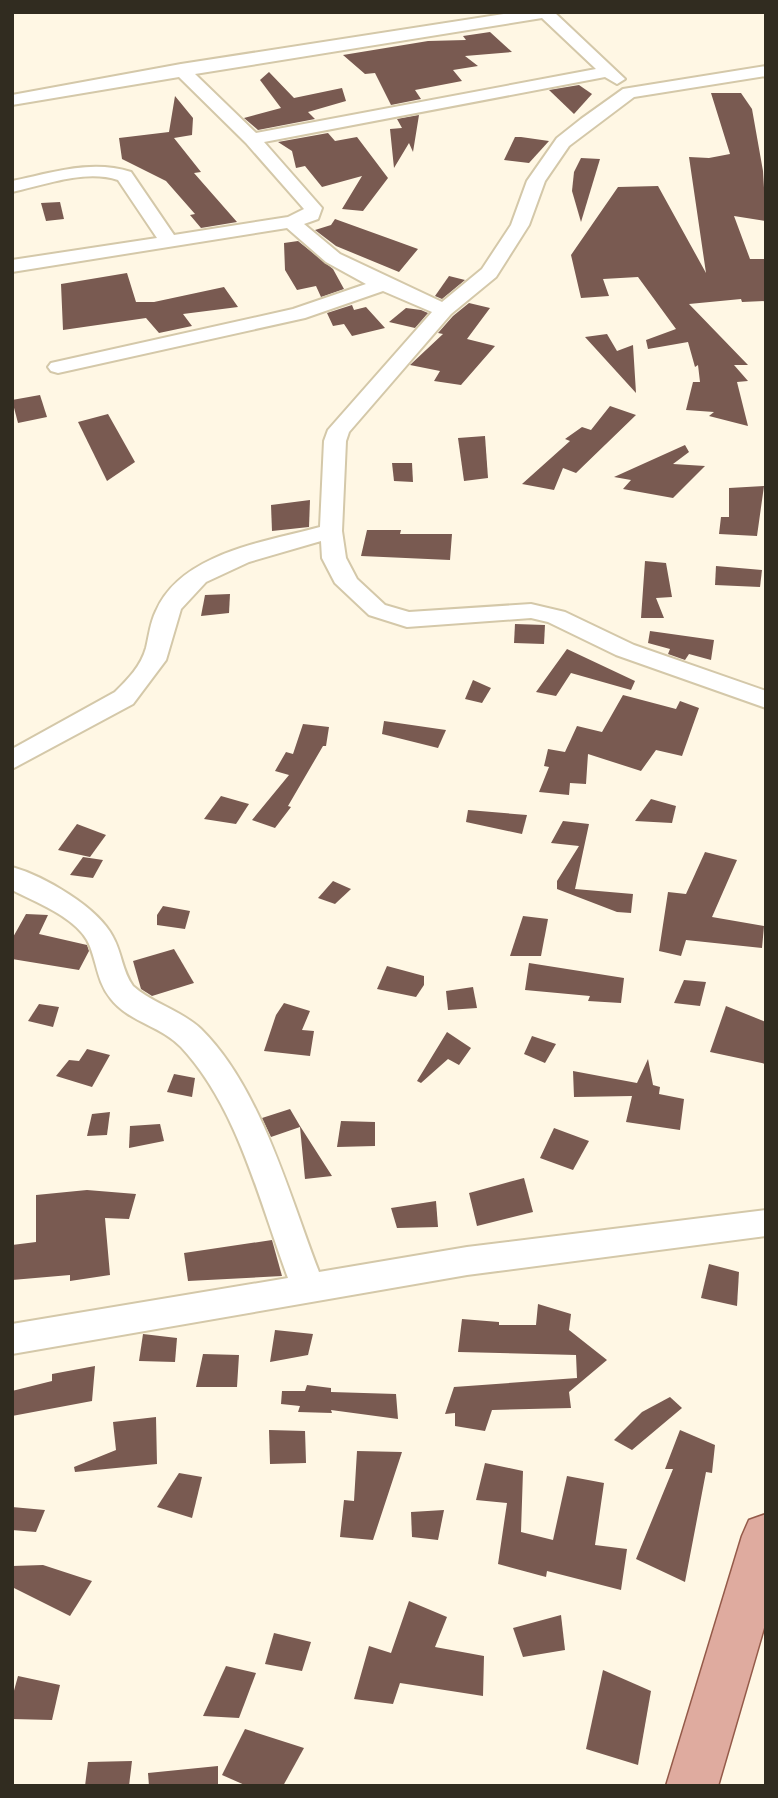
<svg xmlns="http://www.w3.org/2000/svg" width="778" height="1798" font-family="Arial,sans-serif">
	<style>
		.building { fill: #795a51 }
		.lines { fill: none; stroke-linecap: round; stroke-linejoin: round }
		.minor-casing { stroke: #d4c8a9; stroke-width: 4 }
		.major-casing { stroke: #945a49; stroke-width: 3 }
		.minor { fill: #fff; fill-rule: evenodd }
		.major { fill: #dfab9f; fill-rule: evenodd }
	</style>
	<rect width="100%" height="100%" fill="#fff7e4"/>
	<g class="building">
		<polygon points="490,32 512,52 465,56 478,66 453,70 462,81 415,90 421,99 391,105 375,73 365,74 343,55 428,41 466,40 463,36"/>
		<polygon points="269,72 294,98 342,88 346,101 308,112 315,119 258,130 244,118 281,108 260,80"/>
		<polygon points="579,85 592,94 574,114 549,90"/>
		<polygon points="711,93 741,93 752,109 763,171 766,221 734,216 750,259 766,259 766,301 742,302 741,299 689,304 748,365 734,365 748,381 737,382 748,426 709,416 714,412 686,410 693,382 700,382 698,365 695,367 688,342 648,349 646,340 676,329 638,277 603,279 609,296 581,298 571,255 618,187 658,186 706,273 689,157 709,158 730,154"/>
		<polygon points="175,96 193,118 192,135 174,138 201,172 194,173 237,222 201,228 190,215 195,214 166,181 122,159 119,138 169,132"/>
		<polygon points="419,115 413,152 409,143 394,168 390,129 402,128 397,119"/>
		<polygon points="328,133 335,141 357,137 388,178 363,211 342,209 362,176 322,187 305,166 296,168 292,151 278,142"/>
		<polygon points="515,137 521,137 549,141 529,163 504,160"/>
		<polygon points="581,158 600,159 581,222 572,191 574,172"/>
		<polygon points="60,202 64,219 46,221 41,203"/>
		<polygon points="335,219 396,241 418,249 399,272 336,246 315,230 331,225"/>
		<polygon points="298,241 333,269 344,289 321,297 316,286 297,290 285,270 284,243"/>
		<polygon points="127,273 136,302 154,302 224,287 238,307 183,314 192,326 159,333 146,318 63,330 61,284"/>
		<polygon points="449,276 465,280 442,299 435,296"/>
		<polygon points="469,303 490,308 467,339 495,346 461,385 434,381 440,371 410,365 443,334 438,333 453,316"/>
		<polygon points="352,305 354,310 366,307 385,328 352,336 344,324 333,326 327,313"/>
		<polygon points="406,308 421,310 428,313 415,328 389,322"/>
		<polygon points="607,334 617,351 633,345 636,393 585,337"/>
		<polygon points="40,395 47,417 18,423 12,400"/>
		<polygon points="610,406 636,415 576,473 563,468 554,490 522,484 570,441 565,439 582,427 591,430"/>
		<polygon points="108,414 135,462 107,481 78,422"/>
		<polygon points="485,436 488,478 464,481 458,438"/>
		<polygon points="685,445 689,452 673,464 705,466 673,498 623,489 631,480 614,477"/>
		<polygon points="392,463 412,463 413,482 394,481"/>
		<polygon points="764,486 757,536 719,534 721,517 729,517 729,488"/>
		<polygon points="310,500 309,527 272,531 271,505"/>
		<polygon points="367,530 401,530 400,534 452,534 450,560 361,556"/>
		<polygon points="645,561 666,563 672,597 656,598 664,618 641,618"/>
		<polygon points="716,566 762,570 760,587 715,585"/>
		<polygon points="230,594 229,613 201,616 205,595"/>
		<polygon points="515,624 545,625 544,644 514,643"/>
		<polygon points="650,631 714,640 711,660 689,654 685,660 668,654 670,649 648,643"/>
		<polygon points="567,649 635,681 631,690 571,673 556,696 536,692"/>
		<polygon points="473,680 491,688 482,703 465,699"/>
		<polygon points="623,695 676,709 680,701 699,708 682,756 656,750 641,771 588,754 586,784 570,783 569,795 539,792 549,767 544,766 548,749 565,752 577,726 602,732"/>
		<polygon points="384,721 446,730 438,748 382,734"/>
		<polygon points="303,724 329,727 326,746 323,746 288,806 291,807 275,828 252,820 289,775 275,771 286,752 293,754"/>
		<polygon points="221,796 249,804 236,824 204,819"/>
		<polygon points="651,799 676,806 672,823 635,821"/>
		<polygon points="468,810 527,815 522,834 466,822"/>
		<polygon points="563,821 589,824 575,889 633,894 631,913 617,912 557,889 557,881 579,846 551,843"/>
		<polygon points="77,824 106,835 90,857 58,850"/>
		<polygon points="705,852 737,860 712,917 764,926 762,948 686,940 681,956 659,951 668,892 686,894"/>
		<polygon points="83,857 103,860 93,878 70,875"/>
		<polygon points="333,881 351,889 335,904 318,898"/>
		<polygon points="163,906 190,911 185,929 157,925 157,915"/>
		<polygon points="26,914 48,915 39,934 87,945 89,951 79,970 12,959 12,939"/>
		<polygon points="523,916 548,919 541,956 510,956"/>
		<polygon points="174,949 194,983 152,996 141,989 133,961"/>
		<polygon points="529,963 624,978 621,1003 588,1001 590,996 525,990"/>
		<polygon points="387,966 424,976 424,985 416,997 377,989"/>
		<polygon points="684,980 706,982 700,1006 674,1003"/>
		<polygon points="473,987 477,1008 448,1010 446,991"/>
		<polygon points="284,1003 310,1011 302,1030 314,1031 310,1056 264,1051 276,1015"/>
		<polygon points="39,1004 59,1007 53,1027 28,1021"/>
		<polygon points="726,1006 766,1022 766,1064 710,1052"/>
		<polygon points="447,1032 471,1048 459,1065 448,1059 421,1083 417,1081"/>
		<polygon points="532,1036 556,1044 545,1063 524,1054"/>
		<polygon points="87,1049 110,1055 92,1087 56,1076 69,1060 79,1061"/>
		<polygon points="648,1059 653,1085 660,1087 659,1094 684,1099 680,1130 626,1122 632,1096 574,1097 573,1071 637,1083"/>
		<polygon points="174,1074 195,1078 192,1097 167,1092"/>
		<polygon points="290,1109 300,1126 332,1176 305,1179 300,1127 271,1137 262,1118"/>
		<polygon points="110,1112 107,1135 87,1136 92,1114"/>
		<polygon points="341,1121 375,1122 375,1146 337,1147"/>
		<polygon points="160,1124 164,1141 129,1148 130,1126"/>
		<polygon points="554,1128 589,1141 573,1170 540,1158"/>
		<polygon points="524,1178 533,1212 477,1226 469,1193"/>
		<polygon points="87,1190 136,1194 129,1219 105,1218 110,1275 70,1281 70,1275 12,1280 12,1245 36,1242 36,1195"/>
		<polygon points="436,1201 438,1227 397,1228 391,1208"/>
		<polygon points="272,1240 282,1276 188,1281 184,1253"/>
		<polygon points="709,1264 739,1272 737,1306 701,1298"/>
		<polygon points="538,1304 571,1314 569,1330 607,1360 569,1392 571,1408 492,1410 485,1431 455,1426 455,1413 445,1414 454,1387 577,1378 576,1355 458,1352 462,1319 499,1322 499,1325 536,1325"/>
		<polygon points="275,1330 313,1334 308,1355 270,1362"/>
		<polygon points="143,1334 177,1338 175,1362 139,1361"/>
		<polygon points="203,1354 239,1355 237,1387 196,1387"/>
		<polygon points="95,1366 92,1401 12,1416 12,1391 52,1381 52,1374"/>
		<polygon points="307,1385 331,1388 331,1392 396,1394 398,1419 331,1410 332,1413 298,1412 300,1406 281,1404 282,1391 305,1391"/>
		<polygon points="670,1397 682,1408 632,1450 614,1440 642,1412"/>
		<polygon points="156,1417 157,1464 75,1472 74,1467 116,1450 113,1422"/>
		<polygon points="269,1430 305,1431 306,1463 270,1464"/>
		<polygon points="680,1430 715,1445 712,1473 706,1472 685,1582 636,1559 673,1469 665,1469"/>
		<polygon points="357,1451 402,1452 373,1540 340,1537 344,1500 354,1501"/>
		<polygon points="485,1463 523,1471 521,1532 553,1540 567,1476 604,1483 595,1545 627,1549 621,1590 547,1571 546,1577 498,1564 507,1503 476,1500"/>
		<polygon points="179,1473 202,1477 192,1518 157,1507"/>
		<polygon points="12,1507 45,1510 36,1532 12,1530"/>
		<polygon points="444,1510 438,1540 412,1537 411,1512"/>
		<polygon points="43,1565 92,1581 70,1616 12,1587 12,1566"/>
		<polygon points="409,1601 447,1617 435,1647 484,1656 483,1696 400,1683 393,1704 354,1699 369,1646 391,1653"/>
		<polygon points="561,1615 565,1650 523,1657 513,1628"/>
		<polygon points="274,1633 311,1642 302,1671 265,1664"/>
		<polygon points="226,1666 256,1673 239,1718 203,1716"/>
		<polygon points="603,1670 651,1691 638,1765 586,1749"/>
		<polygon points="18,1676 60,1685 52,1720 12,1719 12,1698"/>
		<polygon points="245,1729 304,1748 283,1786 247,1786 222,1775"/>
		<polygon points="132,1761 129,1786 85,1786 88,1762"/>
		<polygon points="218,1766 218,1786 149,1786 148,1773"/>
	</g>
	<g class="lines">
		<defs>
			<g id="minor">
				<path d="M517,12H554L625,79L617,84L605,77L264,142L322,208L318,219L304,224L340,254L442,302L482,269L511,225L527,181L557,138L581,119L623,89L766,66V76L634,97L569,146L545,181L529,225L496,277L451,314L349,432L346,441L342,531L346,558L357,579L385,605L409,612L531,604L565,612L634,645L766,691V708L616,655L548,622L531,618L407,627L369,615L335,583L322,558L321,541L249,562L206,582L181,609L166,660L133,704L12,769V749L115,692C128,679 141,666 146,648C149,636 150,623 156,611C181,553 265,542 320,527L324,441L328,430L432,312L383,291L305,318L58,373L51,371L48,367L51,363L293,309L366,284L326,262L287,228L12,272V260L157,238L118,180C85,169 45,185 12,192V181C52,173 91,159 131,172L174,235L288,217L304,209L246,143L179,77L12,105V95L181,64ZM542,18L596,69L256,133L195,74Z"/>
				<path d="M12,867C44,876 98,907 113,937C122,953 122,971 133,986C153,1004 181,1010 201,1029C261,1088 289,1195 319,1272L467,1247L766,1210V1236L467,1275L12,1354V1324L288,1278C259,1201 238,1108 181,1047C161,1026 129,1022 111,999C96,981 97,959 87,940C73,916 35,902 12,890Z"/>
			</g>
			<polygon id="major" points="766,1514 766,1621 718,1786 666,1786 742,1536 749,1520"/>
		</defs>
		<use href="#minor" class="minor-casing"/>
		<use href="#major" class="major-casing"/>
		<use href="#minor" class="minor"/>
		<use href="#major" class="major"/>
	</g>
	<rect width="778" height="1798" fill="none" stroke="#312c20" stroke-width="28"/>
</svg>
